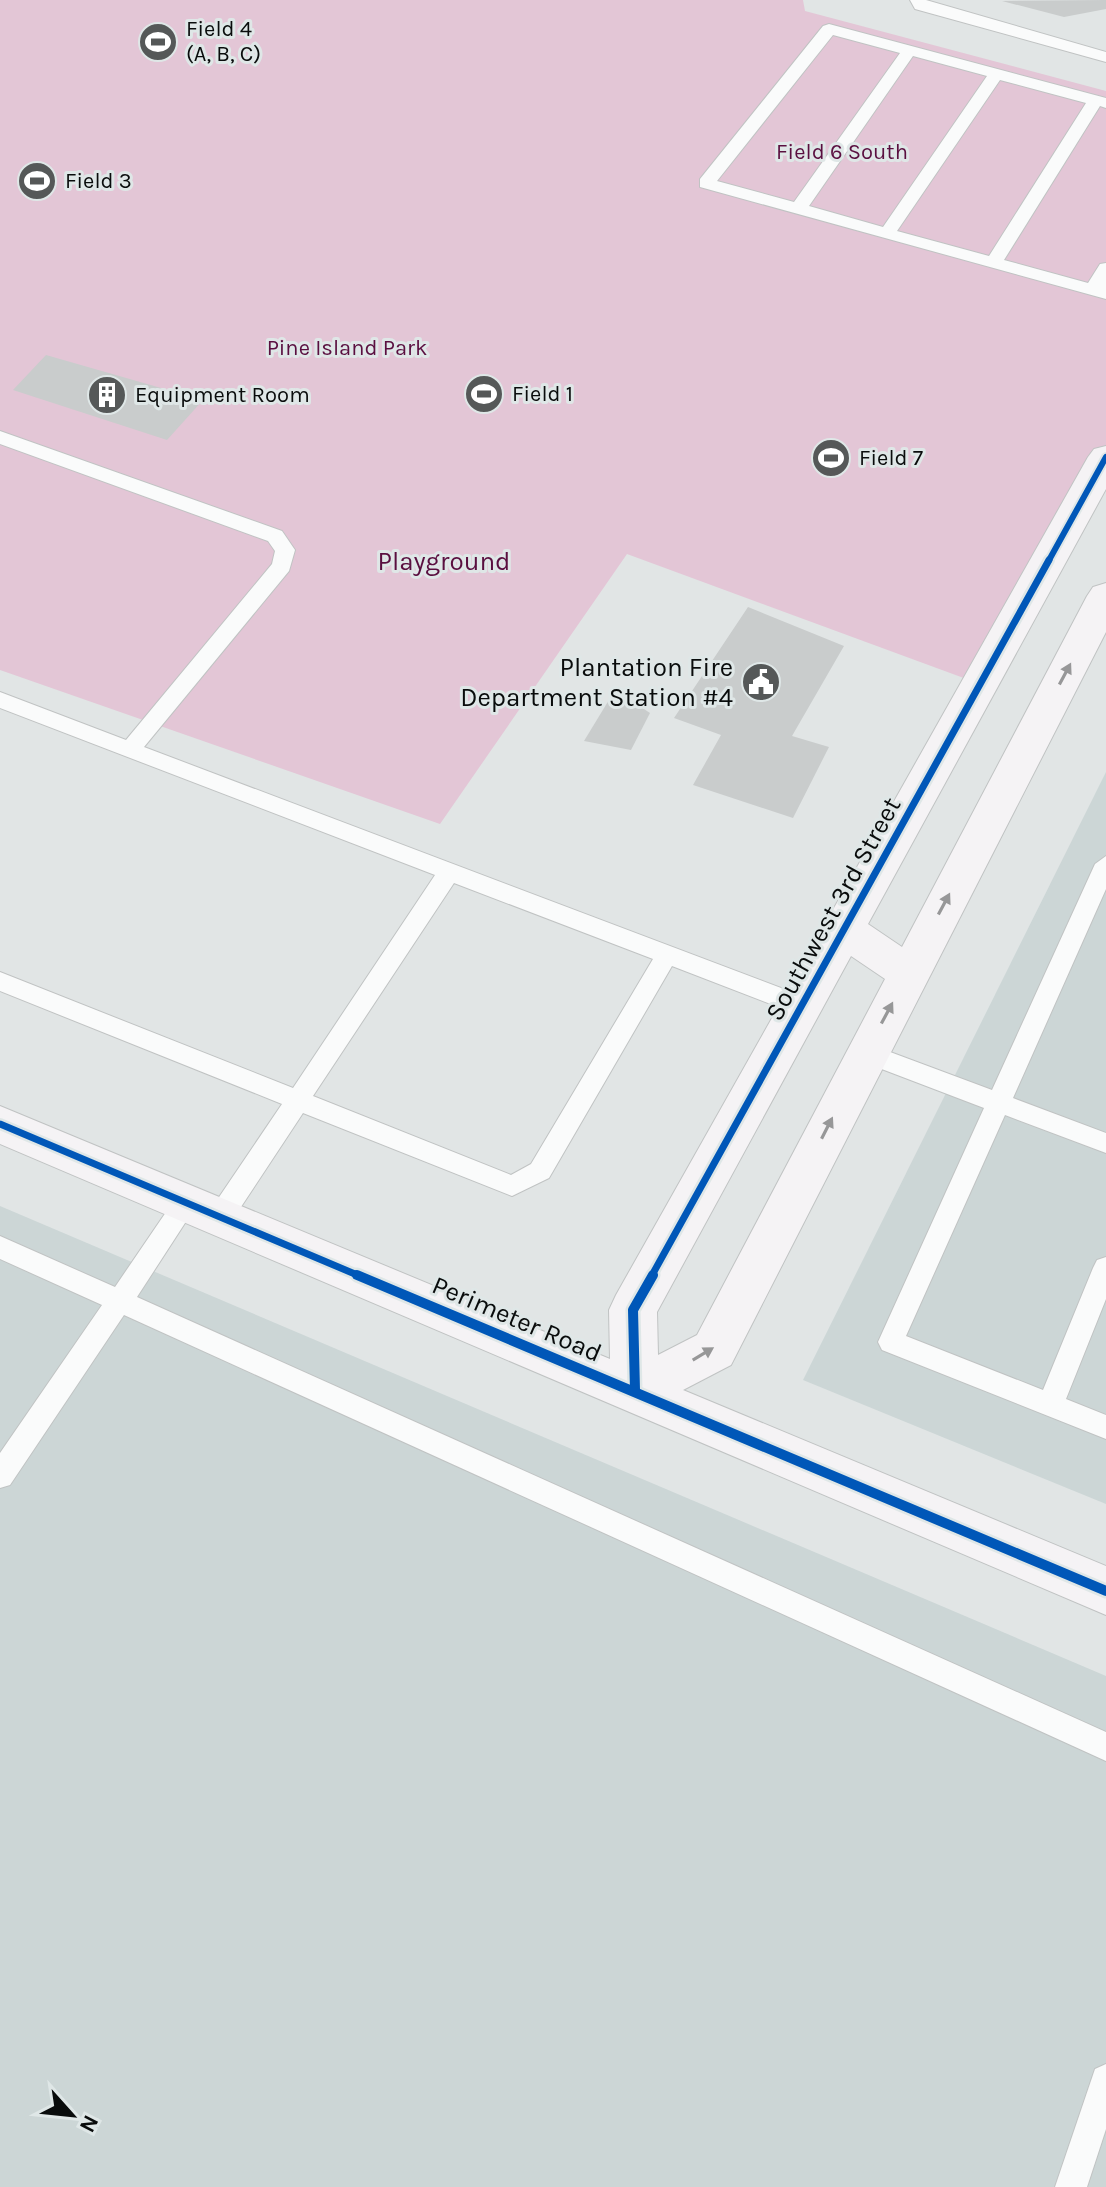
<svg xmlns="http://www.w3.org/2000/svg" width="1106" height="2187" font-family="Karla,sans-serif">
	<style>
		.built { fill: #ccd6d6 }
		.green { fill: #e3c6d6 }
		.building { fill: #c9cccc }
		.lines { fill: none; stroke-linecap: round; stroke-linejoin: round }
		.lane-casing { stroke: #c0c3c3; stroke-width: 2 }
		.secondary-casing { stroke: #c0c3c3; stroke-width: 2 }
		.lane { fill: #fafbfb; fill-rule: evenodd }
		.secondary { fill: #f5f3f5; fill-rule: evenodd }
		.cycleway-far2-casing { stroke: #dfe7e7; stroke-width: 10 }
		.cycleway-far1-casing { stroke: #dfe7e7; stroke-width: 12 }
		.cycleway-casing { stroke: #dfe7e7; stroke-width: 15 }
		.cycleway-far2 { stroke: #0057b8; stroke-width: 6 }
		.cycleway-far1 { stroke: #0057b8; stroke-width: 7 }
		.cycleway { stroke: #0057b8; stroke-width: 10 }
		.oneway { fill: #979798 }
		.labels { text-anchor: middle; dominant-baseline: central; stroke-width: 6; stroke-linejoin: round; paint-order: stroke }
		.far-poi-label { font-size: 22px; fill: #090c0c; stroke: #dfe7e7; text-anchor: start }
		.far-park-label { font-size: 22px; fill: #5a0f40; stroke: #dfe7e7 }
		.park-label { font-size: 26px; fill: #5a0f40; stroke: #dfe7e7 }
		.poi-label { font-size: 26px; fill: #090c0c; stroke: #dfe7e7; text-anchor: end }
		.street-label { font-size: 26px; fill: #090c0c; stroke: #dfe7e7 }
	</style>
	<rect width="100%" height="100%" fill="#e1e5e5"/>
	<g class="built">
		<polygon points="1106,772 1106,1504 803,1380"/>
		<polygon points="0,1206 1106,1676 1106,2187 0,2187"/>
	</g>
	<polygon class="green" points="0,0 803,0 805,11 1106,91 1106,457 980,684 627,554 440,824 0,670"/>
	<g class="building">
		<polygon points="1106,0 1106,9 1064,17 1002,1"/>
		<polygon points="46,355 203,400 167,440 13,390"/>
		<polygon points="748,607 844,646 792,736 829,747 793,818 693,785 721,735 674,718"/>
		<polygon points="615,690 650,713 631,750 584,741"/>
	</g>
	<g class="lines">
		<defs>
			<g id="lane">
				<polygon points="910,0 926,0 1106,52 1106,62 915,9"/>
				<path d="M829,24L1106,98V108L1100,106L1004,260L1088,283L1100,264L1106,263V299L700,187V179L823,26ZM833,35L900,53L794,202L717,181ZM913,56L987,76L883,227L809,206ZM1000,80L1086,103L989,256L897,231Z"/>
				<path d="M0,431L282,531L295,550L289,571L144,747L810,999L814,1006L810,1013H794L672,966L549,1178L512,1196L303,1113L229,1225L220,1228L211,1225L208,1217L211,1209L282,1104L0,991V972L293,1088L435,875L0,708V692L126,740L272,564L275,551L268,541L0,444ZM454,883L653,959L531,1164L511,1175L313,1096Z"/>
				<polygon points="1106,856 1106,889 1013,1098 1106,1133 1106,1153 1005,1115 906,1336 1043,1390 1093,1268 1097,1260 1106,1257 1106,1299 1066,1399 1106,1415 1106,1439 882,1350 878,1342 984,1108 858,1060 854,1053 858,1046 866,1043 992,1090 1095,864"/>
				<polygon points="186,1192 195,1196 198,1203 137,1297 1106,1732 1106,1761 124,1315 10,1485 0,1488 0,1453 102,1305 0,1259 0,1236 115,1287 177,1196"/>
				<polygon points="1106,2064 1106,2129 1087,2187 1055,2187 1095,2069"/>
			</g>
			<path id="secondary" d="M1106,446V489L868,924L902,947L1087,596L1093,587L1106,583V632L731,1365L683,1390L1106,1566V1615L0,1144V1106L610,1359L609,1310L616,1295L1088,457L1094,449ZM851,956L885,979L697,1335L658,1355L657,1312Z"/>
		</defs>
		<use href="#lane" class="lane-casing"/>
		<use href="#secondary" class="secondary-casing"/>
		<use href="#lane" class="lane"/>
		<use href="#secondary" class="secondary"/>
		<defs>
			<polyline id="cycleway-far2" points="1048,562 1106,457"/>
			<g id="cycleway-far1">
				<polyline points="0,1124 362,1277"/>
				<polyline points="651,1277 1049,560"/>
			</g>
			<g id="cycleway">
				<polyline points="357,1275 1106,1591"/>
				<polyline points="635,1390 633,1310 653,1275"/>
			</g>
		</defs>
		<use href="#cycleway-far2" class="cycleway-far2-casing"/>
		<use href="#cycleway-far1" class="cycleway-far1-casing"/>
		<use href="#cycleway" class="cycleway-casing"/>
		<use href="#cycleway-far2" class="cycleway-far2"/>
		<use href="#cycleway-far1" class="cycleway-far1"/>
		<use href="#cycleway" class="cycleway"/>
	</g>
	<defs><path id="oneway-solid" d="M-6-.8H1V-3.2L6.5 0L1 3.2V.8H-6Z" transform="scale(2)"/></defs>
	<g class="oneway">
		<use href="#oneway-solid" transform="translate(1065 674) rotate(-62)"/>
		<use href="#oneway-solid" transform="translate(944 904) rotate(-62)"/>
		<use href="#oneway-solid" transform="translate(887 1013) rotate(-62)"/>
		<use href="#oneway-solid" transform="translate(827 1128) rotate(-63)"/>
		<use href="#oneway-solid" transform="translate(703 1354) rotate(-31)"/>
	</g>
	<defs>
		<symbol id="stadium-disc" viewBox="-11 -11 22 22"><circle r="9.5" fill="#555858" stroke="#dfe7e7"/><path d="M0-5a6.5 5 0 1 0 0 10a6.5 5 0 1 0 0-10ZM-3.5-1.8h7v3.6h-7Z" fill="#fff"/></symbol>
		<symbol id="building-disc" viewBox="-11 -11 22 22"><circle r="9.5" fill="#555858" stroke="#dfe7e7"/><path d="M-4-6H4V6H1V3H-1V6H-4ZM-2.5-4.3h1.7v1.8h-1.7ZM.8-4.3h1.7v1.8H.8ZM-2.5-1h1.7V.8h-1.7ZM.8-1h1.7V.8H.8Z" fill="#fff"/></symbol>
		<symbol id="civic-disc" viewBox="-11 -11 22 22"><circle r="9.5" fill="#555858" stroke="#dfe7e7"/><path d="M-.6-6.5H3V-4.5H.6V-3L4-1V1h2V6H-6V1h2V-1L-.6-3ZM-1.2 2.5V6h2.4V2.5Z" fill="#fff"/></symbol>
	</defs>
	<g fill-rule="evenodd">
		<use href="#stadium-disc" x="136" y="20" width="44" height="44"/>
		<use href="#stadium-disc" x="15" y="159" width="44" height="44"/>
		<use href="#stadium-disc" x="462" y="372" width="44" height="44"/>
		<use href="#building-disc" x="85" y="373" width="44" height="44"/>
		<use href="#stadium-disc" x="809" y="436" width="44" height="44"/>
		<use href="#civic-disc" x="739" y="660" width="44" height="44"/>
	</g>
	<g class="labels">
		<g class="far-poi-label">
			<text x="186" y="29">Field 4<tspan x="186" dy="25">(A, B, C)</tspan></text>
			<text x="65" y="181">Field 3</text>
			<text x="512" y="394">Field 1</text>
			<text x="135" y="395">Equipment Room</text>
			<text x="859" y="458">Field 7</text>
		</g>
		<g class="far-park-label">
			<text x="842" y="152">Field 6 South</text>
			<text x="347" y="348">Pine Island Park</text>
		</g>
		<g class="park-label">
			<text x="444" y="561">Playground</text>
		</g>
		<g class="poi-label">
			<text x="733" y="667">Plantation Fire<tspan x="733" dy="30">Department Station #4</tspan></text>
		</g>
		<g class="street-label">
			<text transform="translate(833 909) rotate(-61)">Southwest 3rd Street</text>
			<text transform="translate(517 1319) rotate(23)">Perimeter Road</text>
		</g>
	</g>
	<g transform="translate(72 2115) rotate(117)" stroke="#dfe7e7" stroke-width="6" paint-order="stroke">
	<path d="M0-6L14 30L0 20L-14 30Z" fill="#090c0c"/>
	<text y="-12" font-size="22" font-weight="bold" text-anchor="middle" fill="#090c0c">N</text>
	</g>
</svg>
